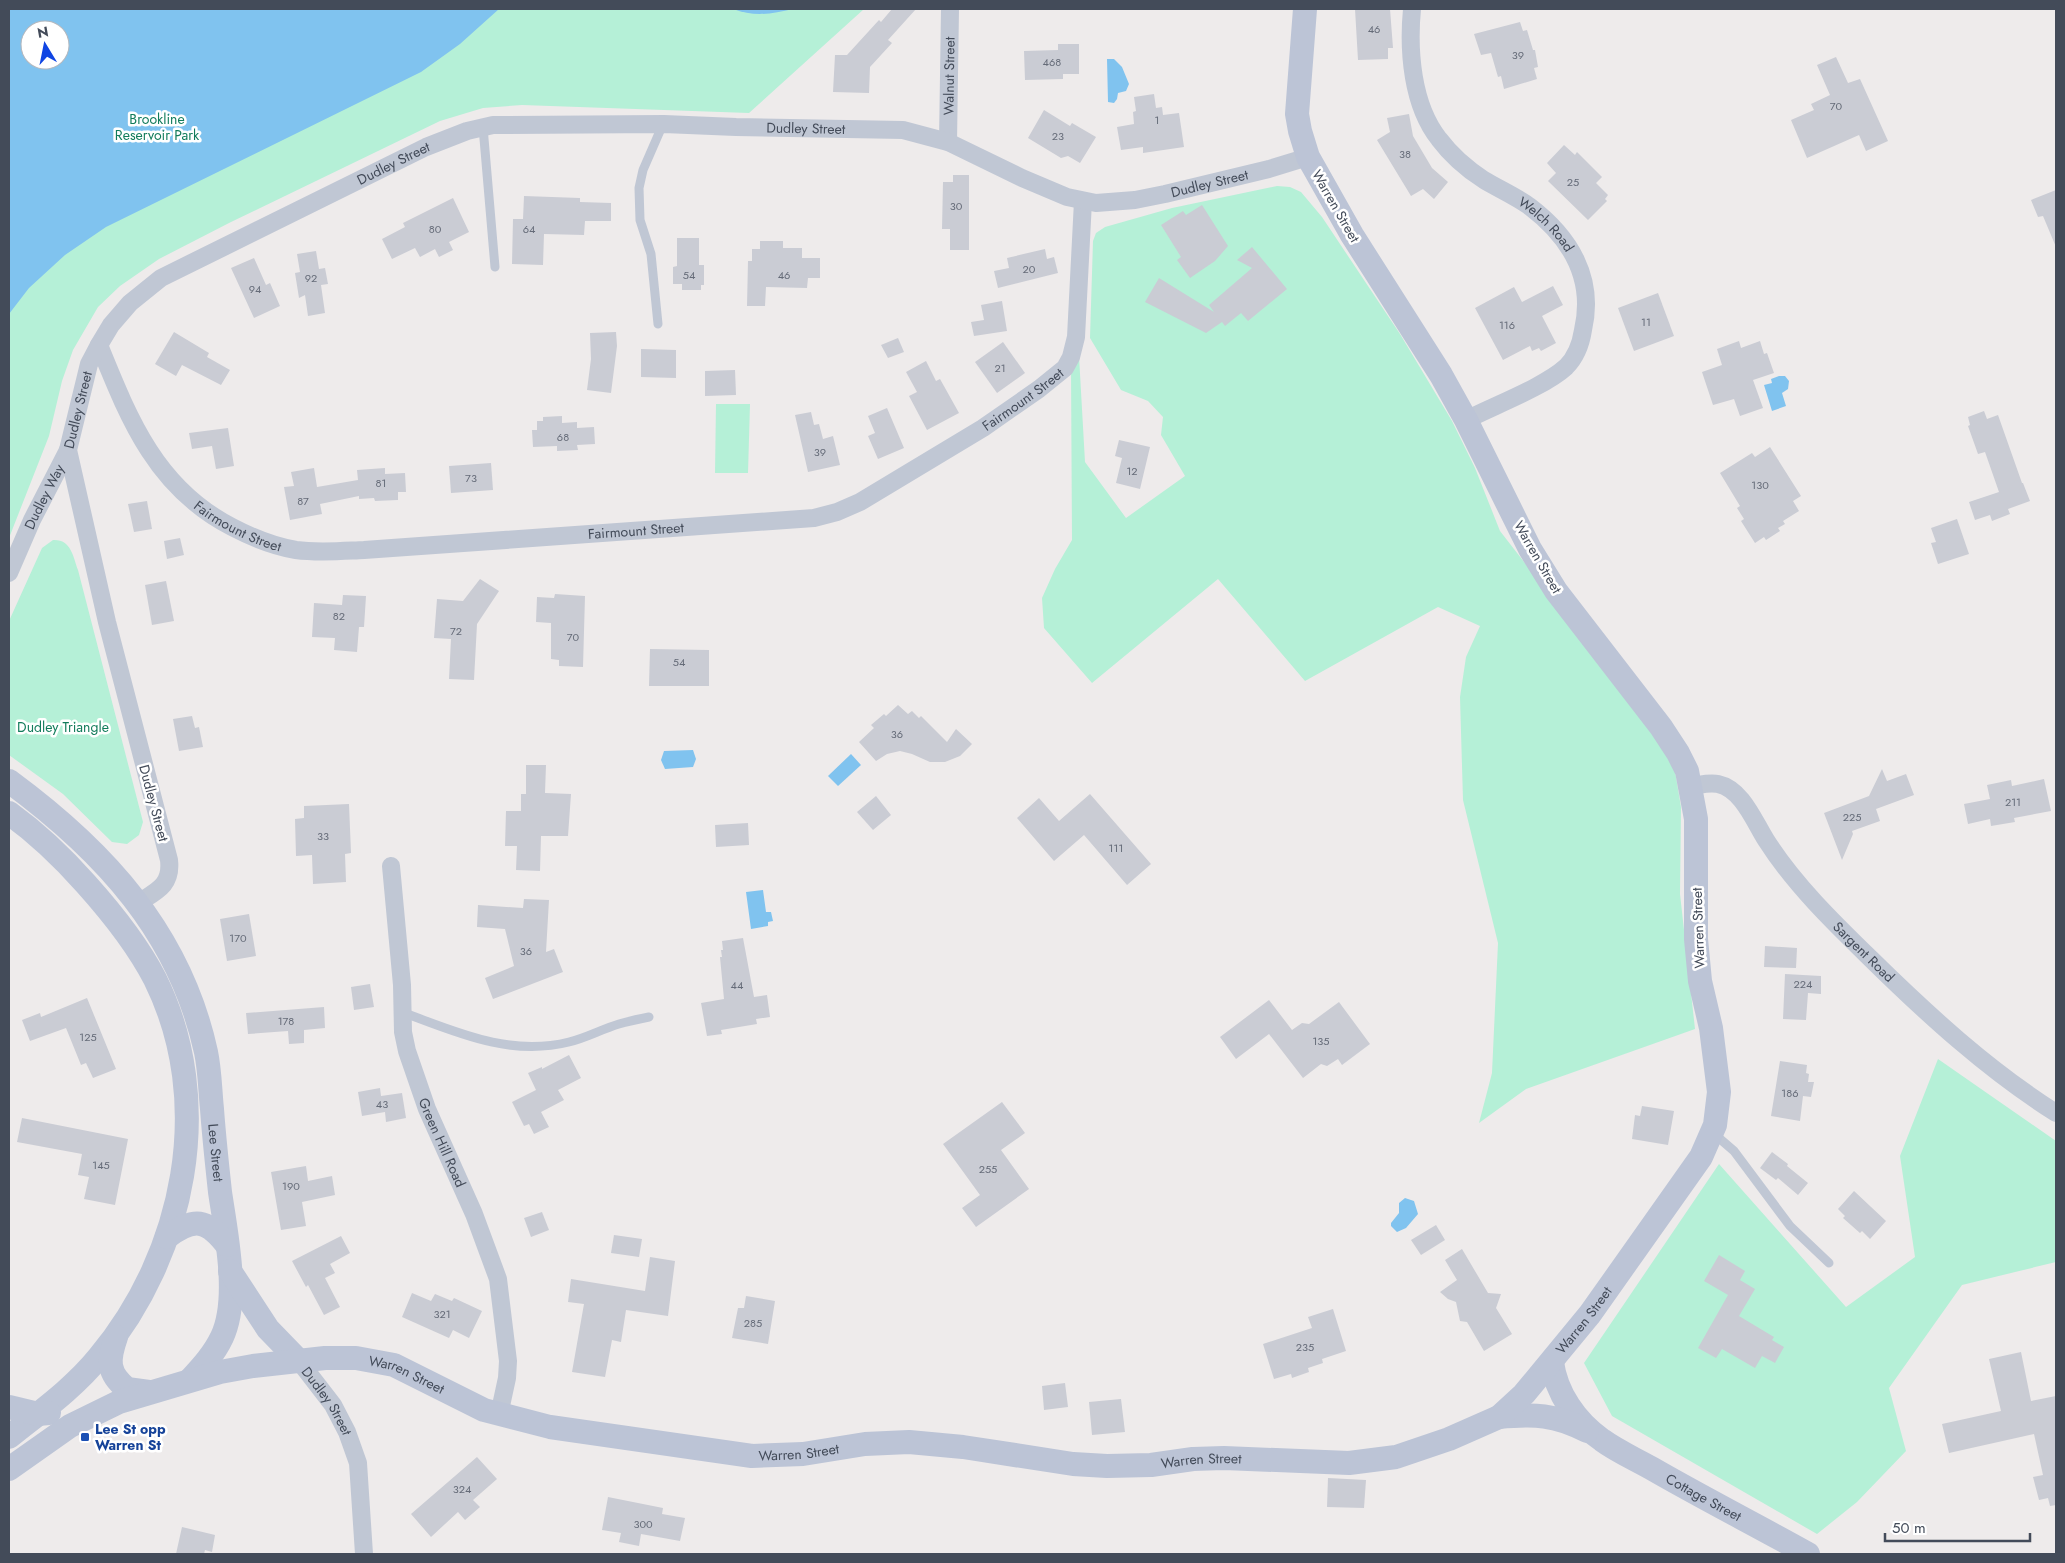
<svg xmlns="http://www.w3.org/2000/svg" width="2065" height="1563" font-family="Jost,sans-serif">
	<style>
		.green { fill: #b5f0d7; fill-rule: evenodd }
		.water { fill: #80c3ef; fill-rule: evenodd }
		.building { fill: #caccd4 }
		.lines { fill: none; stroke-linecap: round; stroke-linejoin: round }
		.lane { stroke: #c0c7d4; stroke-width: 9 }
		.street { stroke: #c0c7d4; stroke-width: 18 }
		.secondary { stroke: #bcc4d6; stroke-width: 24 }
		.transit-dot { fill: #1a4fb4; stroke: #fff; stroke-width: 2 }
		.labels { text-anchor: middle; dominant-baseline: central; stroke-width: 5; stroke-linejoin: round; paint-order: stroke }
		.number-label { font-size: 11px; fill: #656b78 }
		.street-label { font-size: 14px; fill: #434b59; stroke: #fff }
		.park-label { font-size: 14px; fill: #127c5b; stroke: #fff }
		.transit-label { font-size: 14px; font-weight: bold; fill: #164399; stroke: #fff; text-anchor: start }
	</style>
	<rect width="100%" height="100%" fill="#eeebeb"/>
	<g class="green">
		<path d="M9,9H864L749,113L522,105L483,108L440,121L231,222L159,259L120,286L98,307L73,350L62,381L49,436L9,538ZM30,30H60V60H30Z"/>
		<polygon points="1277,186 1290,187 1301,192 1322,217 1400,334 1452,421 1475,468 1500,531 1655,731 1675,771 1681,807 1680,894 1695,1029 1526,1089 1479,1123 1492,1073 1498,943 1463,800 1460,697 1466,657 1480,626 1438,607 1305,681 1218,579 1092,683 1044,628 1042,598 1055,569 1072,540 1071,368 1079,356 1085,462 1126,518 1185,476 1161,435 1163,417 1148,401 1121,390 1090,338 1093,241 1096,233 1105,227 1172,208"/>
		<polygon points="716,404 750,404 748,473 715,473"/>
		<path d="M53,540C71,539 73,556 78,570L143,822L139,835L127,844L112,842L63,794L9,755V621L42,548Z"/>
		<polygon points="1938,1059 2056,1141 2056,1262 1962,1285 1889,1388 1906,1451 1857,1502 1817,1534 1612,1416 1584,1363 1719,1164 1846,1307 1915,1257 1900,1156"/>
	</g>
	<g class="water">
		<path d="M9,9H499L460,44L421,72L106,227L65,255L29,288L9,314ZM30,30H60V60H30Z"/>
		<path d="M733,9H793C772,14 754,17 733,9Z"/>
		<polygon points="1107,59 1114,59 1122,67 1129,84 1126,91 1118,93 1117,99 1114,103 1108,102"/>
		<polygon points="1779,376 1785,376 1789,381 1788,389 1782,393 1786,406 1772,411 1764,385 1772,383 1771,379"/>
		<polygon points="693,750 696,759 693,767 665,769 661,760 664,751"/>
		<polygon points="851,754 861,765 838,786 828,776"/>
		<polygon points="763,890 766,912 771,912 773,921 768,922 768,926 751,929 746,892"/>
		<polygon points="1405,1198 1414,1201 1418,1214 1406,1228 1397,1232 1391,1226 1391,1223 1399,1213 1399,1203"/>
	</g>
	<g class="building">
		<polygon points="892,9 916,9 888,40 892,43 870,67 869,93 833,92 835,55 847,55 879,20 881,22"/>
		<polygon points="1355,9 1390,9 1393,48 1388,48 1388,59 1358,60"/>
		<polygon points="1520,22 1523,31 1527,30 1533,50 1535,50 1538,67 1534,68 1537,79 1504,89 1501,76 1498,77 1491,53 1481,55 1474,34"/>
		<polygon points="1058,44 1079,44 1079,74 1063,74 1063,79 1025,80 1024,51 1058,50"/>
		<polygon points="1836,57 1848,83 1860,79 1888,141 1866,151 1859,135 1807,158 1791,120 1814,110 1811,104 1830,95 1817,65"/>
		<polygon points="1154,94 1156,108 1162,107 1163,115 1179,113 1184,147 1143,153 1143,147 1121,150 1117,127 1134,124 1133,112 1136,111 1134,97"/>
		<polygon points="1044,110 1070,126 1072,123 1096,137 1080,163 1068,156 1061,158 1028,138"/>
		<polygon points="1409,114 1413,136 1432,168 1448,182 1434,199 1423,189 1411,196 1377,140 1390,132 1387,118"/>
		<polygon points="1564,145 1575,155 1577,152 1602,177 1596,183 1608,195 1605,199 1607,201 1588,220 1548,181 1556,173 1547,163"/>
		<polygon points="953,175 969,175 969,250 950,250 950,229 942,229 943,182 953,182"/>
		<polygon points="2056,190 2056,247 2043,216 2038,217 2031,200"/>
		<polygon points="524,196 580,198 580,202 611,203 611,221 585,221 584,235 544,234 543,265 512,264 513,219 523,219"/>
		<polygon points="453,198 469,232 449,242 453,250 439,257 435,249 420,257 415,248 392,259 382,239 405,227 403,223"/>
		<polygon points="1202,205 1228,246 1215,261 1190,278 1177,260 1181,257 1161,225 1183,211 1186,215"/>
		<polygon points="677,238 699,238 699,265 704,265 704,285 701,285 701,290 682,290 682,284 673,284 673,267 677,266"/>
		<polygon points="760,241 783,241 783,248 802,248 802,258 820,258 820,278 808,278 807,288 766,287 765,306 747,306 748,261 752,261 752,249 760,249"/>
		<polygon points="1252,247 1287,289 1248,321 1241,313 1225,326 1222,322 1206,333 1145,302 1159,278 1214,312 1209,305 1252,268 1237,260"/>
		<polygon points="1045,249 1047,259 1054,257 1058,273 998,288 994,271 1009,268 1007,258"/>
		<polygon points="316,251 319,269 325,268 328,284 321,285 325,313 308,316 305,295 299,298 295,273 300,272 297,254"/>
		<polygon points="254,258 266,285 270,283 280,306 254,318 231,268"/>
		<polygon points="1553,286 1563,305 1542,316 1556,343 1541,351 1539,348 1532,351 1530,346 1503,360 1475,308 1514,287 1522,302"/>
		<polygon points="1658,293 1674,336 1634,351 1618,308"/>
		<polygon points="1002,301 1007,331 974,336 971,322 984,320 981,305"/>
		<polygon points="174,332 209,353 207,357 230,370 221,385 182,365 176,376 155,364"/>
		<polygon points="616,332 617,346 611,393 587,390 591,359 590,333"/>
		<polygon points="898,338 904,352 888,358 881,345"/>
		<polygon points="1739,341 1741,348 1760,341 1764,354 1767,353 1774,373 1753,380 1763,408 1740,416 1734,399 1713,405 1702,372 1722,365 1717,349"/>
		<polygon points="1003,342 1025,373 997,393 975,362"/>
		<polygon points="641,349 676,350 676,378 641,377"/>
		<polygon points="926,361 936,381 940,379 959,413 927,430 909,396 917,392 906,372"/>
		<polygon points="735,370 736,395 705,396 705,371"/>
		<polygon points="887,408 904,448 878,459 868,436 875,433 868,416"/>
		<polygon points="1984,411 1987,419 1998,415 2022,483 2023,483 2030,501 2008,509 2010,514 1992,521 1990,515 1975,520 1969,502 1999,492 1985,452 1978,454 1968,426 1970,425 1968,417"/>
		<polygon points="811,412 814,425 819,424 823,439 833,436 840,465 808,472 795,415"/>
		<polygon points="562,416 562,423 577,422 577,428 594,427 595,444 577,445 578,450 557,451 557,446 533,447 532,430 537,430 537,421 543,421 543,417"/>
		<polygon points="228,428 234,466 216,469 212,446 192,449 189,433"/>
		<polygon points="1119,440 1150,447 1140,489 1116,483 1122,458 1115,456"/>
		<polygon points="1770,447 1801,496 1793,501 1799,511 1783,521 1785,524 1778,528 1780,531 1766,540 1764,537 1755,543 1741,521 1744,519 1737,508 1740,506 1720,473 1752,453 1755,457"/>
		<polygon points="491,463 493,490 451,493 449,466"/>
		<polygon points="314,468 317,487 358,480 357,470 385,468 385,474 405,473 406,492 398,492 398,500 375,501 374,498 359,499 359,496 320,504 322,514 290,520 284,487 294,486 291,472"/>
		<polygon points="147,501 152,529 134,532 128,504"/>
		<polygon points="1957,519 1969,554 1938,564 1931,543 1936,542 1931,528"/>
		<polygon points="180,538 184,555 167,559 164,541"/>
		<polygon points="480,579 499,591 477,624 474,680 449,679 451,639 434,638 437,599 463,601"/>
		<polygon points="166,581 174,621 152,625 145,585"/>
		<polygon points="555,594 585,596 583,667 559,666 559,660 551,659 551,623 536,622 537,597 554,598"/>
		<polygon points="343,595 366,596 364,627 359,627 357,652 334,650 335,638 312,637 314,603 342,605"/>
		<polygon points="650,649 709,650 709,686 649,686"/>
		<polygon points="898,705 908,714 912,711 919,718 921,716 947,742 956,729 972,744 960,756 945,762 930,762 912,754 900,751 887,754 876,761 859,742 874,728 871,725 884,714 886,716"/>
		<polygon points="192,716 195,728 199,727 203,747 179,751 173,719"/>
		<polygon points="526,765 546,765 545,793 571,794 568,836 541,836 540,871 516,870 517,846 505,846 506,811 521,811 521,794 526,794"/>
		<polygon points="1882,769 1887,781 1906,774 1914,795 1876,809 1880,821 1852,831 1853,834 1842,860 1824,813 1869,796"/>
		<polygon points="2044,779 2051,811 2014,818 2015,822 1991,826 1990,819 1968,824 1964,804 1990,799 1987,785 2011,780 2012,786"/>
		<polygon points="1090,794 1151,864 1127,885 1084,835 1054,861 1017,818 1039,798 1059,821"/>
		<polygon points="876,796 891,815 873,830 857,812"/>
		<polygon points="349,804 351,853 345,854 346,882 313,884 312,855 296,856 295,819 304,818 304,806"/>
		<polygon points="748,823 749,845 716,847 715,825"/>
		<polygon points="524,899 549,900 546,952 554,949 563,972 493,999 485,978 514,966 505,929 477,927 478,905 523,908"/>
		<polygon points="249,914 256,956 227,961 220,919"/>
		<polygon points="743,938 754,997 767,995 770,1017 756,1019 757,1024 721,1030 722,1034 707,1036 701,1003 724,999 720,957 722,957 721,950 723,950 722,941"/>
		<polygon points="1765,946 1797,948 1796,968 1764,967"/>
		<polygon points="1785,974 1821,976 1821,994 1808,993 1806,1020 1783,1019"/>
		<polygon points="370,984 374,1007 354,1010 351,987"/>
		<polygon points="87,998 116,1069 93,1078 86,1063 81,1065 66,1028 30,1041 22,1020 40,1013 41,1017"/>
		<polygon points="1269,1000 1292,1030 1302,1023 1309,1024 1339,1002 1370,1044 1342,1065 1338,1059 1327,1066 1321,1064 1303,1078 1269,1034 1236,1059 1220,1037"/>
		<polygon points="324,1007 325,1028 304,1030 304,1043 289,1044 288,1031 248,1034 246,1013"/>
		<polygon points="569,1055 581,1078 558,1090 564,1100 541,1112 549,1127 534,1134 529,1124 524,1126 512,1102 536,1090 528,1073 542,1067 542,1069"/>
		<polygon points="1780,1061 1807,1065 1806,1073 1809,1074 1808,1082 1814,1082 1811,1097 1803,1096 1800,1121 1771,1116"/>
		<polygon points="380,1088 381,1096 402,1093 406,1118 386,1122 385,1112 362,1116 358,1092"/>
		<polygon points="1002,1102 1025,1133 1001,1150 1029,1189 976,1227 962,1208 980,1195 943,1144"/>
		<polygon points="1642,1106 1674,1111 1668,1145 1632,1139 1635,1115 1640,1116"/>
		<polygon points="22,1118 128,1139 115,1205 84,1199 89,1177 78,1175 82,1154 17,1142"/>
		<polygon points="1772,1152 1788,1164 1787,1166 1808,1183 1798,1195 1778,1178 1776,1180 1760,1168"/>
		<polygon points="306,1166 308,1181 332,1176 335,1195 302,1202 306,1226 281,1230 271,1172"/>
		<polygon points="1854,1191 1886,1221 1870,1239 1862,1231 1860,1233 1843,1218 1845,1216 1838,1209"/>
		<polygon points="542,1212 549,1230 531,1237 524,1218"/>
		<polygon points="1436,1225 1445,1240 1421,1255 1411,1240"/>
		<polygon points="614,1235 642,1239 639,1257 611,1253"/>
		<polygon points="341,1236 350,1253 330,1264 335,1273 325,1278 340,1307 324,1315 308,1285 306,1287 292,1261"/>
		<polygon points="1462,1249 1488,1293 1501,1294 1496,1308 1512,1334 1484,1351 1467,1322 1460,1321 1456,1302 1448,1299 1440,1292 1457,1280 1445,1260"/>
		<polygon points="1719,1255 1745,1271 1740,1280 1755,1289 1739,1316 1774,1337 1772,1340 1784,1347 1775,1363 1762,1356 1755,1368 1722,1349 1716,1358 1698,1348 1728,1295 1704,1281"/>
		<polygon points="650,1257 675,1261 668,1316 626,1310 621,1342 612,1340 605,1377 572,1372 584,1304 568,1302 571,1279 645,1291"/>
		<polygon points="412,1293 431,1301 435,1294 452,1301 454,1298 482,1311 469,1338 453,1330 449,1338 402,1317"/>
		<polygon points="746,1296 775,1301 768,1344 732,1338 738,1308 744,1308"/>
		<polygon points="1333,1309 1346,1351 1322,1359 1323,1363 1308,1368 1309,1372 1292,1378 1291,1374 1274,1379 1263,1344 1312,1328 1308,1317"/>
		<polygon points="2021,1352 2031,1401 2056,1396 2056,1505 2050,1506 2048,1498 2039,1500 2033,1477 2043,1475 2034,1434 1949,1453 1942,1424 2001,1411 1989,1359"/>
		<polygon points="1065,1383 1068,1407 1044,1410 1042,1386"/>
		<polygon points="1121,1399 1125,1432 1092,1435 1089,1402"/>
		<polygon points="477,1457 497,1479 473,1500 480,1507 465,1520 458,1512 431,1537 411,1514"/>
		<polygon points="1328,1478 1366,1480 1364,1508 1327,1507"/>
		<polygon points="608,1497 663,1508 662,1514 685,1518 680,1541 641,1534 639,1546 619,1542 621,1533 602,1530"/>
		<polygon points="182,1527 215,1535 212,1552 205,1550 204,1554 176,1554"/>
	</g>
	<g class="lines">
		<g class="lane">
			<polyline points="483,127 495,267"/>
			<polyline points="658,324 651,254 640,220 639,188 643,170 663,124"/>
			<path d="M402,1012C456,1032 510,1057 569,1042C586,1038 602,1029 619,1024C629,1021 639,1019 649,1017"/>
			<polyline points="1712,1132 1734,1151 1790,1226 1829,1263"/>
		</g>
		<g class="street">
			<path id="s1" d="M1412,9C1408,51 1412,105 1439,139C1451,155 1467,169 1484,180C1499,189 1515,196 1529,206C1570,237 1595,278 1583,330C1581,343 1576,357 1566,367C1544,387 1493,406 1466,420"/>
			<path id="s2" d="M948,142L950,9"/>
			<path id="s3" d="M99,345C129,419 156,488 232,527C253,538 272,546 296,550C318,553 341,551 364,550L814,518L837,512L860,502L983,428L1039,389L1065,368L1071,357L1076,337L1083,201"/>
			<path id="s4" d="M9,573L32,520L68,450"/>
			<path id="s5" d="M1691,786C1700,785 1709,782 1718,784C1742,789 1754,821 1766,840C1794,884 1833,922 1870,958C1928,1015 1988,1070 2056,1113"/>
			<path id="s6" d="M391,866L402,985L403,1032L407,1051L427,1109L474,1214L498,1279L508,1361L507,1378L499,1415"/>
			<path id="s7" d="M138,903C157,891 172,885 169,860L107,622L68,450L89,364L99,345L111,325L130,303L161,278L426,147L467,131L493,125L664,124L736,127L903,130L948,142L1022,178L1067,197L1096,203L1135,200L1165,194L1269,169L1308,157"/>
			<path id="s8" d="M299,1361L333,1405L347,1432L358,1463L364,1554"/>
		</g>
		<g class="secondary">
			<path id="s9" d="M9,781C104,851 180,933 206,1052C210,1071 210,1090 212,1109C214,1137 217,1164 220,1192C226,1233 240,1299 222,1337C214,1354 202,1367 190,1380"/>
			<path d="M9,813C38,834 63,858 86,884C112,913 137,944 155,979C216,1102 185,1254 99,1357C74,1388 40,1412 9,1437"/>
			<path d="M167,1237C194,1217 207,1219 227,1245"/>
			<polyline points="230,1271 268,1329 299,1361"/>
			<path d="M116,1337C108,1360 107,1373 127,1389L149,1392"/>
			<path id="s10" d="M1552,1362C1556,1393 1576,1422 1602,1440C1617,1451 1635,1459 1651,1468C1703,1498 1756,1525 1808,1554"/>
			<polyline points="9,1407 38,1414 49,1413"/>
			<path d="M1499,1417C1534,1414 1555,1414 1587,1431"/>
			<path id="s11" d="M9,1469L70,1426L119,1402L220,1372L253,1366L325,1358H356L394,1365L484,1410L550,1427L752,1456L803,1454L865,1444L909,1442L963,1447L1073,1464L1107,1466L1151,1465L1193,1459L1224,1458L1349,1463L1396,1457L1449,1439L1499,1417L1524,1394L1590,1314L1701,1157L1715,1125L1719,1092L1711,1028L1700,981L1696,939V819L1687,771L1678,753L1661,727L1556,591L1530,549L1466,420L1441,375L1352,235L1308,157L1300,131L1297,114L1305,9"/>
		</g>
	</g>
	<rect class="transit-dot" x="80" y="1432" width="10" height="10" rx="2.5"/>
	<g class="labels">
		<g class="number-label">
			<text x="1374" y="29">46</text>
			<text x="1518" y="55">39</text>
			<text x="1052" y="62">468</text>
			<text x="1836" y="106">70</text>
			<text x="1157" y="120">1</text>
			<text x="1058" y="136">23</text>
			<text x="1405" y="154">38</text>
			<text x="1573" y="182">25</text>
			<text x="956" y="206">30</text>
			<text x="435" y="229">80</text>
			<text x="529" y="229">64</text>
			<text x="1029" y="269">20</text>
			<text x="689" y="275">54</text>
			<text x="784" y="275">46</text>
			<text x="311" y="278">92</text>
			<text x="255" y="289">94</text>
			<text x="1646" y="322">11</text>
			<text x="1507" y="325">116</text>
			<text x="1000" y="368">21</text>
			<text x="563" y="437">68</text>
			<text x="820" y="452">39</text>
			<text x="1132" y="471">12</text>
			<text x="471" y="478">73</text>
			<text x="381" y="483">81</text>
			<text x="1760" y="485">130</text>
			<text x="303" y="501">87</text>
			<text x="339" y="616">82</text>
			<text x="456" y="631">72</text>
			<text x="573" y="637">70</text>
			<text x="679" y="662">54</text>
			<text x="897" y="734">36</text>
			<text x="2013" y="802">211</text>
			<text x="1852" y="817">225</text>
			<text x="323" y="836">33</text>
			<text x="1116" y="848">111</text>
			<text x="238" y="938">170</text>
			<text x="526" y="951">36</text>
			<text x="1803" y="984">224</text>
			<text x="737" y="985">44</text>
			<text x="286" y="1021">178</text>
			<text x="88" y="1037">125</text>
			<text x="1321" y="1041">135</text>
			<text x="1790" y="1093">186</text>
			<text x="382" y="1104">43</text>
			<text x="101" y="1165">145</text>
			<text x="988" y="1169">255</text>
			<text x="291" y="1186">190</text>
			<text x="442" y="1314">321</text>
			<text x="753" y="1323">285</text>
			<text x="1305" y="1347">235</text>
			<text x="462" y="1489">324</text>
			<text x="643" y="1524">300</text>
		</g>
		<g class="street-label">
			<text stroke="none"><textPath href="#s2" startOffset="66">Walnut Street</textPath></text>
			<text stroke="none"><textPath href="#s7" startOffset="1361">Dudley Street</textPath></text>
			<text stroke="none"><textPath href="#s7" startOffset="941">Dudley Street</textPath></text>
			<text stroke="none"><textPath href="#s7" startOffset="1781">Dudley Street</textPath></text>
			<text transform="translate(1336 206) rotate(60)">Warren Street</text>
			<text stroke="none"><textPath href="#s1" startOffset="274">Welch Road</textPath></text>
			<text stroke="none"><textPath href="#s3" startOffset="1060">Fairmount Street</textPath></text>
			<text stroke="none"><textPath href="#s7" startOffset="521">Dudley Street</textPath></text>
			<text stroke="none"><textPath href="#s4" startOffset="84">Dudley Way</textPath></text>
			<text stroke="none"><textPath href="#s3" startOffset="236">Fairmount Street</textPath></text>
			<text stroke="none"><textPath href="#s3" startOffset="640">Fairmount Street</textPath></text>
			<text transform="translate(1538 557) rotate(60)">Warren Street</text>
			<text transform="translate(154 803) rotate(75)">Dudley Street</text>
			<text transform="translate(1698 928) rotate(-92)">Warren Street</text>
			<text stroke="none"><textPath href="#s5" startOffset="252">Sargent Road</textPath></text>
			<text stroke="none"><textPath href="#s6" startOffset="284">Green Hill Road</textPath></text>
			<text stroke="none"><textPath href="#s9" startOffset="444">Lee Street</textPath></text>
			<text stroke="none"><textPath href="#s11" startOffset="1670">Warren Street</textPath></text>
			<text stroke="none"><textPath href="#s11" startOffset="425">Warren Street</textPath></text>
			<text stroke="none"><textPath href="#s8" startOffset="49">Dudley Street</textPath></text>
			<text stroke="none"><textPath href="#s11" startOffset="830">Warren Street</textPath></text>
			<text stroke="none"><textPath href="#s11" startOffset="1235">Warren Street</textPath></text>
			<text stroke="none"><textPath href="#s10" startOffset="212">Cottage Street</textPath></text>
		</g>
		<g class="park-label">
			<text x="157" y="119">Brookline<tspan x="157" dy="16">Reservoir Park</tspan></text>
			<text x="63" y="727">Dudley Triangle</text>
		</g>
		<g class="transit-label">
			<text x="95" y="1429">Lee St opp<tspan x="95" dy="16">Warren St</tspan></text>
		</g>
	</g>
	<rect width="2065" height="1563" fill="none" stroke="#434b59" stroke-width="20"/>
	<g transform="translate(45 45) rotate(350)"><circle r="24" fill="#ffffff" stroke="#b4b7bd"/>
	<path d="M0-4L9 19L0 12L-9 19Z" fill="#1045e3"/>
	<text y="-8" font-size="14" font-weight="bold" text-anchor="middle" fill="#434b59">N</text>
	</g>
	<path d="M1885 1533v8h145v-8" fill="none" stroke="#434b59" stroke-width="2.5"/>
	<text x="1892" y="1533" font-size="15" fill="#434b59" stroke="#ffffff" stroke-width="4" paint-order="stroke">50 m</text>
</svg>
